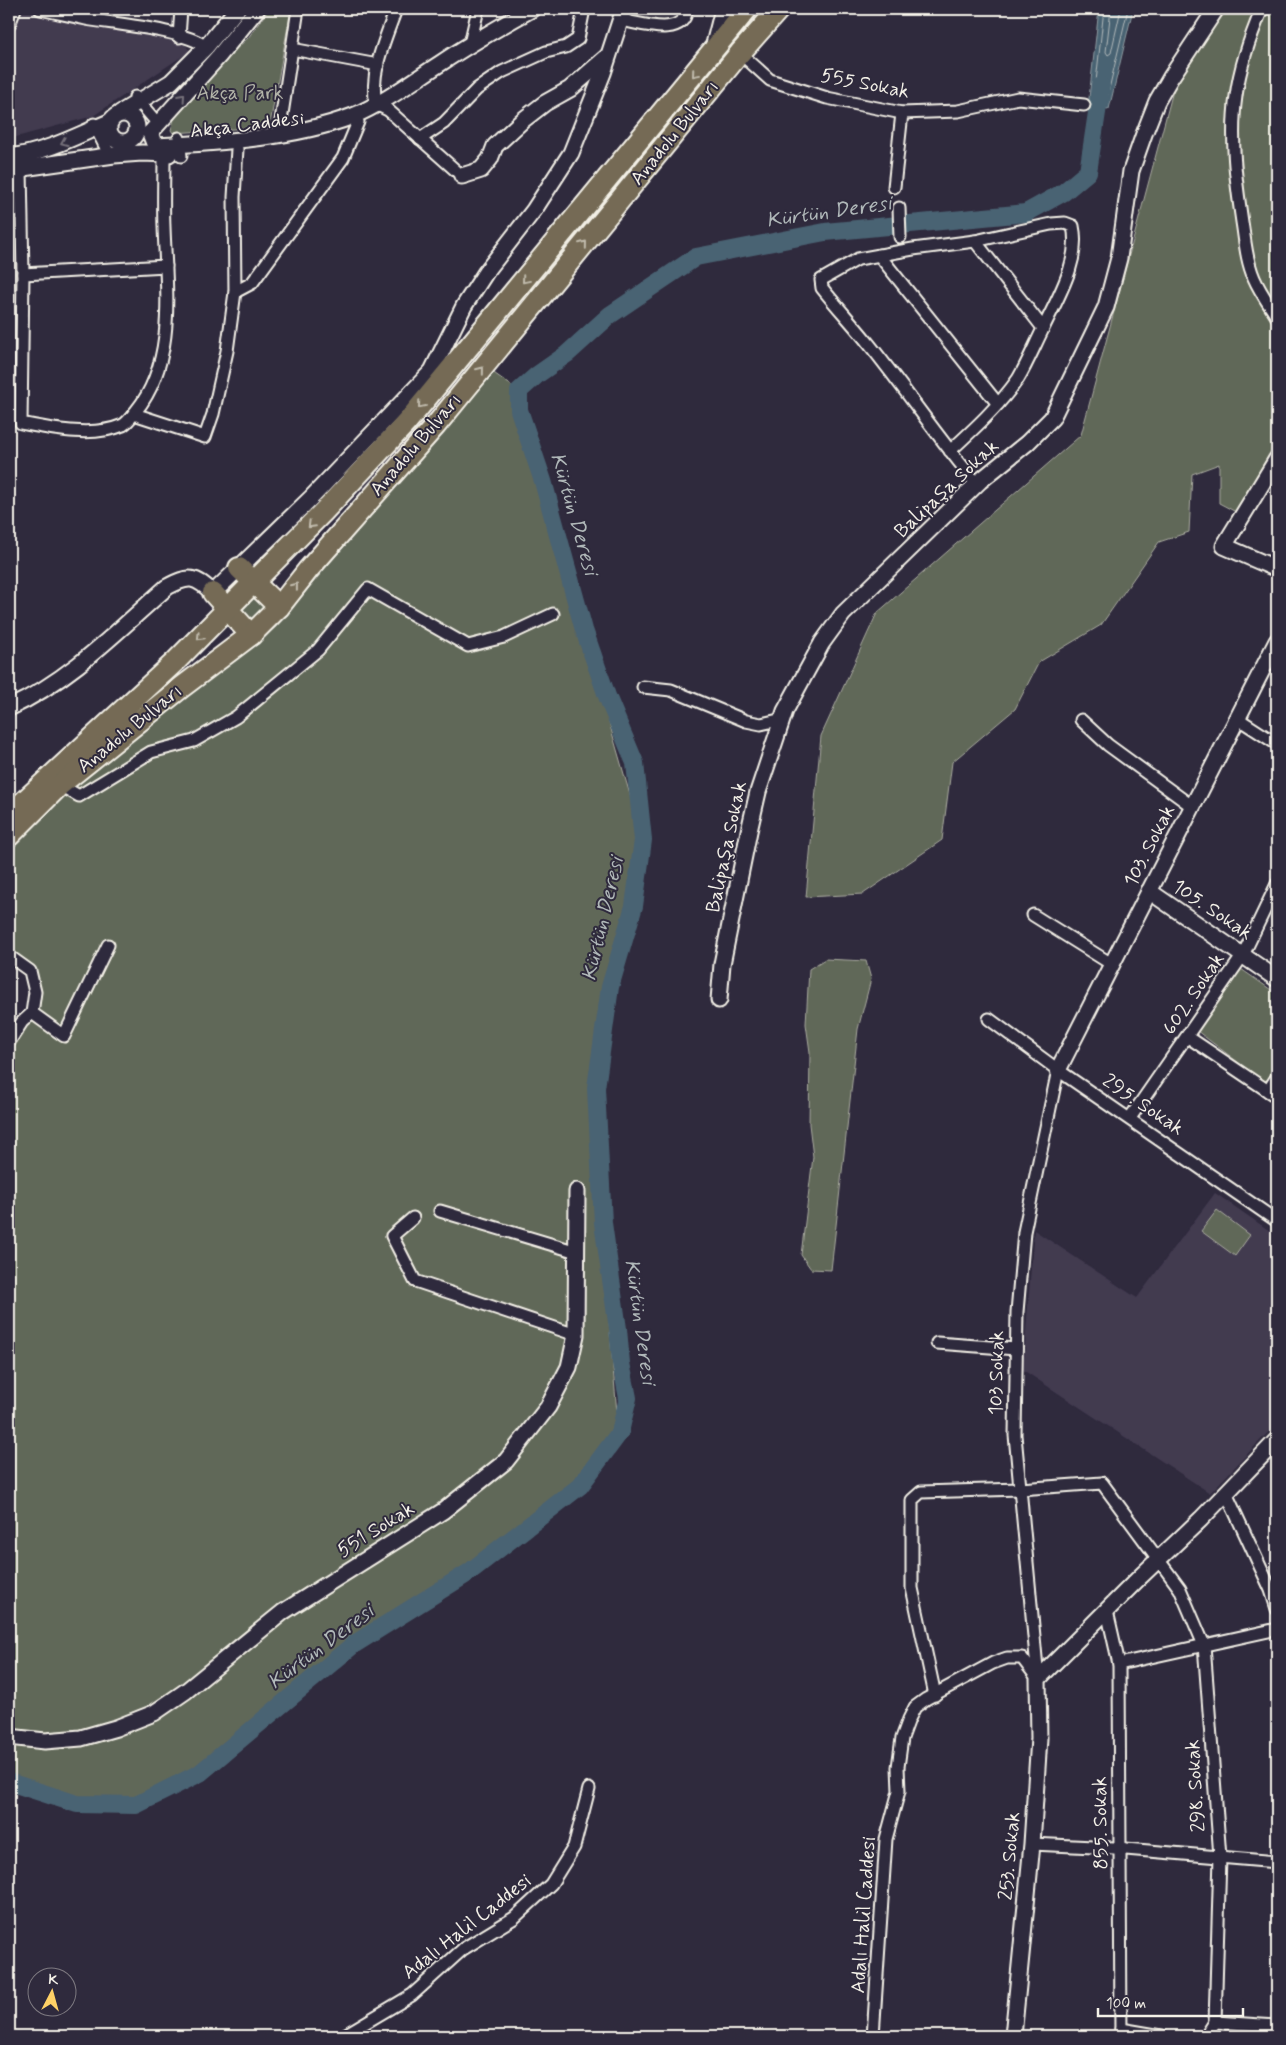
<svg xmlns="http://www.w3.org/2000/svg" width="1286" height="2045" font-family="Mynerve,sans-serif">
	<style>
		.built { fill: #423a50 }
		.green { fill: #616759; stroke: #aaaca0 }
		.water { fill: #4a6373; stroke: #8e9ca2 }
		.lines { fill: none; stroke-linecap: round; stroke-linejoin: round }
		.shore { stroke: #b0b8b9; stroke-width: 1 }
		.river { stroke: #4a6373; stroke-width: 18 }
		.street-casing { stroke: #f4f1e8; stroke-width: 15 }
		.secondary-casing { stroke: #f4f1e8; stroke-width: 19 }
		.highway-casing { stroke: #f4f1e8; stroke-width: 24 }
		.street { stroke: #2f2a3d; stroke-width: 11 }
		.secondary { stroke: #2f2a3d; stroke-width: 15 }
		.highway { stroke: #746b55; stroke-width: 20 }
		.oneway { stroke: #c1bbad }
		.oneway2 { stroke: #747079 }
		.labels { text-anchor: middle; dominant-baseline: central; stroke-width: 4; stroke-linejoin: round; paint-order: stroke }
		.street-label { font-size: 20px; fill: #f4f1e8; stroke: #2f2a3d }
		.park-label { font-size: 20px; fill: #b2b3a8; stroke: #2f2a3d }
		.water-label { font-size: 21px; font-style: italic; fill: #b0b8b9; stroke: #2f2a3d }
	</style>
	<rect width="100%" height="100%" fill="#2f2a3d"/>
	<filter id="ink" filterUnits="userSpaceOnUse"><feTurbulence type="fractalNoise" baseFrequency=".02" numOctaves="2"/><feDisplacementMap in="SourceGraphic" scale="10" xChannelSelector="R" yChannelSelector="G"/><feConvolveMatrix kernelMatrix="1 2 1 2 8 2 1 2 1" color-interpolation-filters="sRGB"/></filter>
	<g filter="url(#ink)">
		<g class="built">
			<polygon points="29,9 59,9 179,37 190,51 93,116 9,139 9,43 18,13"/>
			<polygon points="1215,1193 1277,1236 1277,1423 1210,1493 1023,1370 1034,1230 1137,1298"/>
		</g>
		<g class="green">
			<polygon points="269,9 291,9 270,124 264,127 173,133 171,130 175,116 222,62 248,38"/>
			<polygon points="1224,9 1277,9 1277,440 1236,512 1219,503 1219,464 1192,474 1189,532 1159,542 1101,625 1039,662 1015,709 952,762 942,840 863,894 806,897 821,736 877,613 1081,435 1177,76"/>
			<polygon points="491,371 519,391 519,410 643,840 610,987 596,1088 596,1171 618,1425 580,1486 353,1645 200,1773 136,1805 77,1804 9,1781 9,1047 38,1003 33,970 9,952 9,849 72,788 276,627"/>
			<circle cx="253" cy="608" r="10"/>
			<polygon points="825,959 866,961 871,979 858,1029 831,1270 811,1269 801,1255 813,1157 809,1124 810,1052 806,1024 809,969"/>
			<polygon points="1241,969 1277,994 1277,1068 1270,1079 1263,1081 1197,1031"/>
			<polygon points="1217,1210 1250,1235 1235,1256 1201,1231"/>
		</g>
		<polygon class="water" points="1099,9 1133,9 1109,109 1088,107"/>
		<g class="lines">
			<g class="shore">
				<polyline points="1104,9 1094,100 1096,102 1103,103 1106,102 1128,9"/>
				<polyline points="1111,9 1106,52 1108,55 1111,53 1121,9"/>
			</g>
			<polyline class="river" points="9,1782 77,1804 136,1805 200,1773 353,1645 468,1573 580,1486 620,1432 628,1398 621,1363 618,1329 603,1223 596,1088 610,987 634,906 643,840 635,763 607,696 584,630 543,481 519,410 519,391 537,375 567,354 610,315 696,257 825,232 1026,213 1064,192 1088,172 1101,86"/>
			<defs>
				<g id="street">
					<path d="M40,9C55,12 70,16 86,19C114,24 186,30 206,47"/>
					<path d="M396,9C386,38 369,73 376,104L388,110L462,176"/>
					<path d="M1262,9C1250,37 1240,66 1236,96C1230,138 1236,181 1242,222C1245,240 1246,260 1254,278C1260,292 1269,304 1277,317"/>
					<path d="M620,20C641,23 683,39 687,9"/>
					<polyline points="9,25 15,9"/>
					<polyline points="179,37 181,9"/>
					<polyline points="470,44 478,9"/>
					<polyline points="292,49 378,65"/>
					<polyline points="740,53 770,80 827,98 902,113 958,111 1018,98 1084,105"/>
					<polyline points="135,97 158,124"/>
					<polyline points="94,124 110,156"/>
					<polyline points="279,134 298,9"/>
					<polyline points="179,138 181,156"/>
					<polyline points="420,139 444,123 477,89 502,72 546,52 566,47 578,39 584,9"/>
					<path d="M21,169L23,274L21,423C52,429 92,438 123,425C128,422 132,416 136,411C177,360 166,288 164,227C163,203 164,179 164,154"/>
					<polyline points="894,187 902,113"/>
					<polyline points="899,208 900,237"/>
					<polyline points="975,241 1043,328"/>
					<polyline points="879,255 998,404"/>
					<polyline points="23,274 166,266"/>
					<polyline points="235,292 252,283 343,158 358,122"/>
					<polyline points="134,414 205,437 213,414 227,351 235,292 234,197 237,149"/>
					<path d="M950,451C974,429 999,406 1018,379C1027,364 1034,347 1042,331C1056,300 1081,262 1073,226L1065,223L1051,224L975,241L913,249L858,259L821,280L822,288C837,307 854,325 869,344C906,390 939,439 977,484"/>
					<polyline points="643,687 671,690 746,721 761,724 783,719"/>
					<polyline points="1237,718 1277,744"/>
					<polyline points="1081,720 1108,745 1193,807"/>
					<polyline points="60,785 79,796 151,752 194,741 236,717 318,650 368,589 468,646 504,637 553,614"/>
					<polyline points="1033,915 1113,965"/>
					<polyline points="9,956 30,971 35,992 32,1013 22,1022 9,1042"/>
					<polyline points="32,1013 64,1036 108,945"/>
					<polyline points="989,1019 1058,1070 1277,1221"/>
					<polyline points="1188,1037 1277,1097"/>
					<polyline points="1268,1091 1277,1077"/>
					<polyline points="1130,1118 1243,955 1277,884"/>
					<polyline points="440,1211 577,1252"/>
					<polyline points="413,1218 392,1236 415,1281 576,1335"/>
					<polyline points="937,1343 1016,1349"/>
					<polyline points="1226,1493 1271,1590 1277,1609"/>
					<polyline points="1107,1611 1119,1664 1121,2036"/>
					<polyline points="1119,1664 1277,1629"/>
					<polyline points="1038,1679 1015,1435 1017,1312 1024,1232 1058,1070"/>
					<polyline points="935,1695 912,1588 912,1500 921,1492 1020,1489 1102,1483 1180,1589 1204,1645 1220,1857 1215,2022"/>
					<polyline points="1032,1844 1114,1848 1277,1862"/>
					<polyline points="1121,2029 1162,2036"/>
					<polyline points="343,2036 412,1995 463,1949 514,1918 551,1884 574,1847 589,1789"/>
					<polyline points="873,2036 886,1839 899,1791 898,1767 902,1738 909,1719 915,1707 926,1699 993,1663 1007,1658 1022,1658 1038,1679"/>
					<polyline points="1206,2036 1215,2022 1277,2026"/>
				</g>
				<g id="secondary">
					<polyline points="713,48 723,9"/>
					<polyline points="120,113 171,82 206,47 237,9"/>
					<circle cx="123" cy="128" r="14"/>
					<path d="M150,133L155,146C218,143 295,138 353,116C384,103 413,81 441,63C471,43 501,26 532,9"/>
					<polyline points="150,133 219,56 257,9"/>
					<path d="M9,157C44,153 77,136 109,122"/>
					<polyline points="9,170 114,155 142,153 169,154"/>
					<polyline points="462,176 481,170 490,159 495,146 523,120 545,103 570,89 608,56"/>
					<polyline points="1277,459 1224,546 1277,569"/>
					<path d="M9,708C70,680 117,631 167,587C189,575 195,576 213,593L311,498L432,371L464,306L486,272L534,210L571,153L603,73L624,9"/>
					<polyline points="1149,891 1277,979"/>
					<polyline points="719,1000 722,964 749,831 758,792 785,711 822,643 843,614 980,481 1027,443 1052,418 1106,307 1119,258 1131,171 1144,134 1157,101 1171,77 1216,9"/>
					<polyline points="1058,1070 1277,641"/>
					<polyline points="9,1737 45,1741 81,1738 116,1728 154,1713 186,1691 283,1612 443,1511 506,1461 548,1407 569,1367 576,1335 577,1191"/>
					<polyline points="1013,2036 1032,1844 1039,1738 1038,1679 1141,1576 1201,1519 1277,1440"/>
				</g>
				<g id="highway">
					<polyline points="239,568 279,607"/>
					<polyline points="213,593 251,635"/>
					<polyline points="9,815 176,661 324,511 406,423 747,9"/>
					<polyline points="9,836 60,785 182,687 251,635 279,607 308,570 436,425 740,53 779,9"/>
				</g>
			</defs>
			<use href="#street" class="street-casing"/>
			<use href="#secondary" class="secondary-casing"/>
			<use href="#highway" class="highway-casing"/>
			<use href="#street" class="street"/>
			<use href="#secondary" class="secondary"/>
			<use href="#highway" class="highway"/>
		</g>
		<defs><path id="oneway-chevron" d="M-2-3.5L2.5 0L-2 3.5" fill="none" stroke-width="1.6" stroke-linecap="round" stroke-linejoin="round" transform="scale(1.25)"/></defs>
		<g class="oneway">
			<use href="#oneway-chevron" transform="translate(695 74) rotate(130)"/>
			<use href="#oneway-chevron" transform="translate(584 244) rotate(-51)"/>
			<use href="#oneway-chevron" transform="translate(525 280) rotate(130)"/>
			<use href="#oneway-chevron" transform="translate(481 370) rotate(-51)"/>
			<use href="#oneway-chevron" transform="translate(421 405) rotate(130)"/>
			<use href="#oneway-chevron" transform="translate(311 525) rotate(135)"/>
			<use href="#oneway-chevron" transform="translate(295 586) rotate(-52)"/>
			<use href="#oneway-chevron" transform="translate(200 637) rotate(134)"/>
		</g>
		<g class="oneway2">
			<use href="#oneway-chevron" transform="translate(182 97) rotate(-48)"/>
			<use href="#oneway-chevron" transform="translate(64 142) rotate(158)"/>
		</g>
	</g>
	<g class="labels">
		<g class="street-label">
			<text transform="translate(865 84) rotate(11)">555 Sokak</text>
			<text transform="translate(247 125) rotate(-7)">Akça Caddesi</text>
			<text transform="translate(675 133) rotate(-51)">Anadolu Bulvarı</text>
			<text transform="translate(416 445) rotate(-49)">Anadolu Bulvarı</text>
			<text transform="translate(947 489) rotate(-43)">Balipaşa Sokak</text>
			<text transform="translate(130 729) rotate(-39)">Anadolu Bulvarı</text>
			<text transform="translate(1150 846) rotate(-63)">103. Sokak</text>
			<text transform="translate(727 847) rotate(-78)">Balipaşa Sokak</text>
			<text transform="translate(1212 910) rotate(34)">105. Sokak</text>
			<text transform="translate(1194 994) rotate(-56)">602. Sokak</text>
			<text transform="translate(1143 1105) rotate(34)">295. Sokak</text>
			<text transform="translate(997 1373) rotate(-89)">103 Sokak</text>
			<text transform="translate(376 1530) rotate(-32)">551 Sokak</text>
			<text transform="translate(1196 1786) rotate(-94)">298. Sokak</text>
			<text transform="translate(1101 1823) rotate(-91)">855. Sokak</text>
			<text transform="translate(1010 1856) rotate(-85)">253. Sokak</text>
			<text transform="translate(864 1915) rotate(-86)">Adalı Halil Caddesi</text>
			<text transform="translate(467 1927) rotate(-38)">Adalı Halil Caddesi</text>
		</g>
		<g class="park-label">
			<text x="240" y="93">Akça Park</text>
		</g>
		<g class="water-label">
			<text transform="translate(829 212) rotate(-8)">Kürtün Deresi</text>
			<text transform="translate(574 514) rotate(74)">Kürtün Deresi</text>
			<text transform="translate(603 919) rotate(-77)">Kürtün Deresi</text>
			<text transform="translate(640 1322) rotate(82)">Kürtün Deresi</text>
			<text transform="translate(321 1647) rotate(-37)">Kürtün Deresi</text>
		</g>
	</g>
	<rect width="1286" height="2045" fill="none" stroke="#2f2a3d" stroke-width="30"/>
	<rect x="15" y="15" width="1256" height="2015" fill="none" stroke="#f4f1e8" stroke-width="2" filter="url(#ink)"/>
	<g transform="translate(52 1992) rotate(6)"><circle r="24" fill="#2f2a3d" stroke="#7e7a81"/>
	<path d="M0-4L9 19L0 12L-9 19Z" fill="#ffd166"/>
	<text y="-8" font-size="14" font-weight="bold" text-anchor="middle" fill="#f4f1e8">K</text>
	</g>
	<path d="M1098 2008v8h145v-8" fill="none" stroke="#f4f1e8" stroke-width="2.5"/>
	<text x="1106" y="2008" font-size="15" fill="#f4f1e8" stroke="#2f2a3d" stroke-width="4" paint-order="stroke">100 m</text>
</svg>
